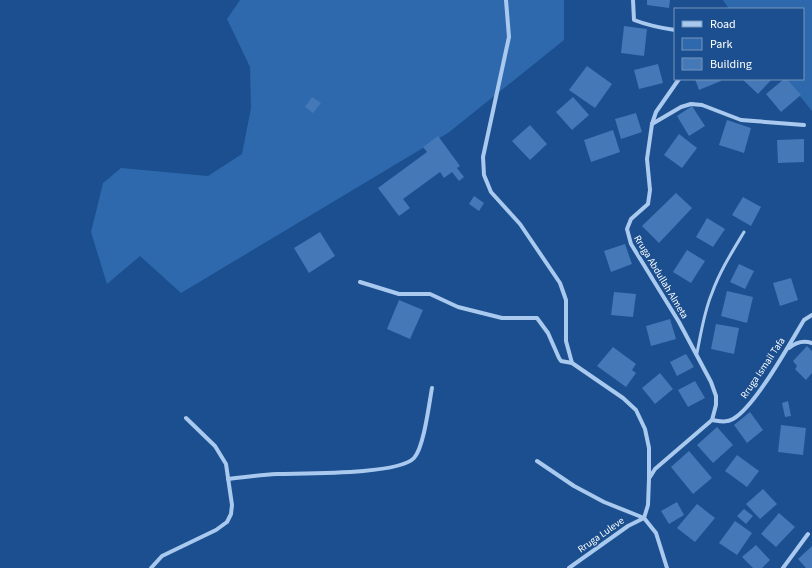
<svg xmlns="http://www.w3.org/2000/svg" width="812" height="568" font-family="'Source Sans 3',sans-serif">
	<style>
		.green { fill: #2e69ad }
		.building { fill: #4478b7 }
		.lines { fill: none; stroke-linecap: round; stroke-linejoin: round }
		.service { stroke: #a9c9ee; stroke-width: 3 }
		.minor { stroke: #a9c9ee; stroke-width: 4 }
		.labels { text-anchor: middle; dominant-baseline: central; stroke-width: 3.5; stroke-linejoin: round; paint-order: stroke }
		.street-label { font-size: 10px; fill: #fff; stroke: #1b4f8f }
	</style>
	<rect width="100%" height="100%" fill="#1b4f8f"/>
	<g class="green">
		<polygon points="240,0 564,0 564,40 448,133 181,293 140,256 107,284 91,232 103,183 121,168 208,176 242,154 251,108 250,67 227,19"/>
		<polygon points="723,0 812,0 812,111 786,79 803,79 803,9 729,9"/>
	</g>
	<g class="building">
		<polygon points="647,0 670,0 669,8 647,5"/>
		<polygon points="624,26 647,29 644,56 621,53"/>
		<polygon points="658,64 663,83 639,89 634,70"/>
		<polygon points="587,66 612,84 595,108 569,90"/>
		<polygon points="695,79 720,79 721,81 699,90"/>
		<polygon points="742,79 772,79 758,94"/>
		<polygon points="784,79 787,79 801,95 781,112 766,94"/>
		<polygon points="312,97 321,103 313,113 305,107"/>
		<polygon points="573,97 589,115 572,130 556,112"/>
		<polygon points="692,106 705,126 689,136 677,116"/>
		<polygon points="636,113 642,132 621,139 615,119"/>
		<polygon points="727,120 751,128 744,153 719,145"/>
		<polygon points="530,125 547,144 530,160 512,141"/>
		<polygon points="613,130 620,152 591,162 584,140"/>
		<polygon points="679,134 697,148 682,168 664,155"/>
		<polygon points="438,136 460,166 457,168 464,177 459,181 452,172 444,178 440,172 403,199 410,208 399,216 378,188 427,152 423,147"/>
		<polygon points="804,139 804,162 778,163 777,140"/>
		<polygon points="676,193 692,208 659,243 642,226"/>
		<polygon points="474,196 484,203 479,211 469,204"/>
		<polygon points="743,197 761,207 751,226 732,215"/>
		<polygon points="707,218 725,229 713,247 696,237"/>
		<polygon points="320,232 335,256 309,273 294,248"/>
		<polygon points="625,244 632,264 611,272 604,251"/>
		<polygon points="687,250 705,261 691,283 673,272"/>
		<polygon points="739,264 754,271 745,289 730,282"/>
		<polygon points="791,278 798,300 780,306 773,283"/>
		<polygon points="727,291 753,297 747,323 721,316"/>
		<polygon points="614,292 636,294 633,317 611,315"/>
		<polygon points="399,300 423,310 410,339 387,329"/>
		<polygon points="670,319 676,339 651,346 646,326"/>
		<polygon points="716,324 739,328 734,354 711,349"/>
		<polygon points="807,346 812,351 812,373 806,380 795,369 797,366 793,361"/>
		<polygon points="613,347 636,364 632,370 636,373 626,387 597,366"/>
		<polygon points="686,354 694,367 677,376 670,362"/>
		<polygon points="660,373 673,389 655,404 642,388"/>
		<polygon points="695,381 705,398 688,407 678,390"/>
		<polygon points="788,401 791,416 785,417 782,403"/>
		<polygon points="750,412 763,430 747,443 734,425"/>
		<polygon points="781,425 806,428 803,455 778,452"/>
		<polygon points="717,427 733,445 713,463 697,445"/>
		<polygon points="689,451 712,478 693,494 671,467"/>
		<polygon points="737,455 759,471 747,487 725,471"/>
		<polygon points="763,489 777,504 760,519 746,504"/>
		<polygon points="677,502 684,515 669,524 661,511"/>
		<polygon points="697,504 715,518 695,542 677,528"/>
		<polygon points="744,509 753,516 746,524 737,516"/>
		<polygon points="779,513 795,527 776,547 761,534"/>
		<polygon points="735,521 752,533 737,555 719,543"/>
		<polygon points="756,545 770,560 762,568 753,568 742,557"/>
		<polygon points="812,546 812,568 806,568 798,559"/>
	</g>
	<g class="lines">
		<path class="service" d="M697,353C701,333 704,312 712,293C720,271 732,252 744,232"/>
		<g class="minor">
			<polyline points="506,0 509,37 483,157 484,175 491,192 520,224 560,283 566,300 566,341 572,363 623,398 636,410 645,429 649,448 649,479 648,505 644,518 656,533 667,568"/>
			<path d="M633,0L634,20C647,25 661,28 675,30"/>
			<polyline points="679,79 656,112 652,124 647,159 650,190 648,204 631,219 627,229 631,244 679,322 711,382 716,396 716,405 712,420"/>
			<polyline points="652,124 681,107 691,104 702,105 741,120 804,125"/>
			<polyline points="360,282 399,294 430,294 458,307 502,318 537,318 548,333 559,358 561,361 572,363"/>
			<path d="M789,348C796,342 803,340 812,343"/>
			<polyline points="537,461 574,486 604,502 644,518"/>
			<path d="M650,477L655,469L712,420C719,421 726,423 733,419C755,407 790,343 804,320L812,315"/>
			<path d="M228,479C244,477 260,475 277,474C303,473 398,475 414,458C424,447 429,404 432,388"/>
			<polyline points="151,568 162,556 216,530 227,522 231,514 232,505 226,464 215,446 186,418"/>
			<polyline points="569,568 628,526 644,518"/>
			<polyline points="783,568 808,534"/>
		</g>
	</g>
	<g class="labels">
		<g class="street-label">
			<text transform="translate(661 277) rotate(59)">Rruga Abdullah Almeta</text>
			<text transform="translate(763 368) rotate(-56)">Rruga Ismail Tafa</text>
			<text transform="translate(601 535) rotate(-35)">Rruga Luleve</text>
		</g>
	</g>
	<rect x="674" y="8" width="130" height="72" fill="#1b4f8f" stroke="#7695bc"/>
	<rect x="682" y="21" width="20" height="6" fill="#a9c9ee" stroke="#7695bc"/>
	<text x="710" y="28" font-size="12" fill="#ffffff">Road</text>
	<rect x="682" y="38" width="20" height="12" fill="#2e69ad" stroke="#7695bc"/>
	<text x="710" y="48" font-size="12" fill="#ffffff">Park</text>
	<rect x="682" y="58" width="20" height="12" fill="#4478b7" stroke="#7695bc"/>
	<text x="710" y="68" font-size="12" fill="#ffffff">Building</text>
</svg>
